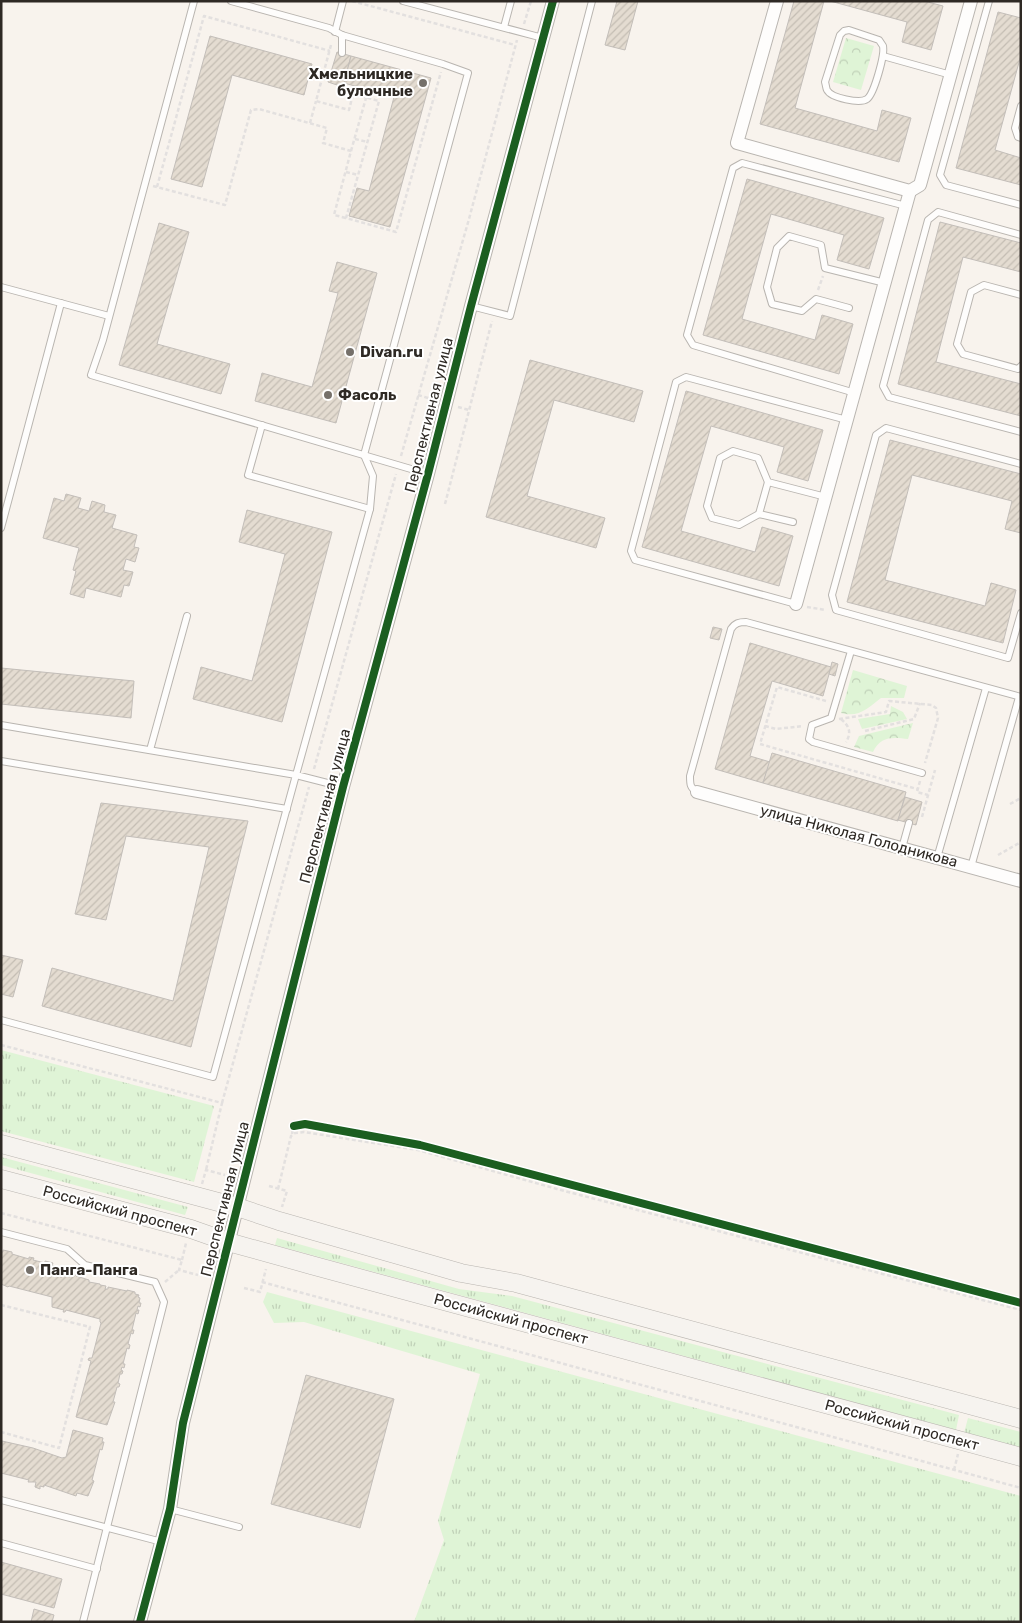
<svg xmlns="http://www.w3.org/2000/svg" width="1022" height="1623" font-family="Rubik,sans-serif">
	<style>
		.grass { fill: url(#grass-tufts) }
		.forest { fill: url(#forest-crowns) }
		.building { fill: url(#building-hatch); stroke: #c3beb9 }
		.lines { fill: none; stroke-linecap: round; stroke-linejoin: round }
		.service-casing { stroke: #b9b5b0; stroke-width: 8 }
		.minor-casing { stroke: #b9b5b0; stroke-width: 14 }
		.secondary-casing { stroke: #b9b5b0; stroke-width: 19 }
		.path { stroke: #e3e0df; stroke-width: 2.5; stroke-dasharray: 4 2.5; stroke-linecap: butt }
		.service { stroke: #fefdfc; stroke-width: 6 }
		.minor { stroke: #fefdfc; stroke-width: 12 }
		.secondary { stroke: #f6f3ef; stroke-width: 18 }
		.cycleway-casing { stroke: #fff; stroke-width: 11 }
		.cycleway { stroke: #1b5e20; stroke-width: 8 }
		.poi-dot { fill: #75706a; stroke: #fff; stroke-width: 2 }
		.labels { text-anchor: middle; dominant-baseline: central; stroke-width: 4; stroke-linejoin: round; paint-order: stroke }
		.poi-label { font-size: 15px; font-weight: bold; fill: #2e2924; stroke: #fff; text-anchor: start }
		.street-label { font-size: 15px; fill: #2e2924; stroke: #fff }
	</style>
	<defs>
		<pattern id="grass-tufts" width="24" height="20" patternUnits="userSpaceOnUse" patternTransform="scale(1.25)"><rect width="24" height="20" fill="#dff4d6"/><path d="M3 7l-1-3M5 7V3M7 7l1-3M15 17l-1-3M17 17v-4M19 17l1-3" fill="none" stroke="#c0d1b8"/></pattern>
		<pattern id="forest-crowns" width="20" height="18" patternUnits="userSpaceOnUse" patternTransform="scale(1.25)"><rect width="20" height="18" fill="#dff4d6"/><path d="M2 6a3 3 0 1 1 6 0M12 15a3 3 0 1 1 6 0" fill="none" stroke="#c0d1b8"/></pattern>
		<pattern id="building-hatch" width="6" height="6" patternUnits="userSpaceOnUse" patternTransform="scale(1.25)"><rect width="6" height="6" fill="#e4dcd1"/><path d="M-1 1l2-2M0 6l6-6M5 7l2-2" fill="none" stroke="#c4bdb3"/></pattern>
	</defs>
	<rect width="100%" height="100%" fill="#f8f3ed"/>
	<g class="grass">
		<polygon points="1,1050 214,1106 194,1182 1,1131"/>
		<polygon points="1,1157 188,1207 185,1215 1,1165"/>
		<polygon points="277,1238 459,1289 512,1296 959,1415 956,1430 275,1245"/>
		<polygon points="267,1292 1021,1496 1021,1622 414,1622 444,1540 438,1521 480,1374 304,1322 274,1323 263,1302"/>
		<polygon points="968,1418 1021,1432 1021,1448 964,1433"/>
	</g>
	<g class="forest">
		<polygon points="846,38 874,46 861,90 833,82"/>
		<path d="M853,670L907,686L904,698H881C868,708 859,718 841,713Z"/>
		<polygon points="891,706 903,712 907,719 862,729 858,719 890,714"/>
		<path d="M913,723L908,739C893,737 880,736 873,752L854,747L859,736Z"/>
	</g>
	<g class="building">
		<polygon points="617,1 638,1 625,50 605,45"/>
		<polygon points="794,1 824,1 795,108 877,131 882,110 911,118 899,162 760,124"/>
		<polygon points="830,1 924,1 943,6 931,50 902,42 907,22"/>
		<polygon points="998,12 1021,18 1021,55 995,150 1021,158 1021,185 956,168"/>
		<polygon points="210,36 312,64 304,95 232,75 202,187 171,179"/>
		<polygon points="337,52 351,56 343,87 328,82"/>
		<polygon points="351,56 431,78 390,227 349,216 357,188 369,191 394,97 344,83"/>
		<polygon points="747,179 884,218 869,269 837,260 844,235 771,214 742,319 815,340 822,315 853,324 839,374 703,335"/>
		<polygon points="940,222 1021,243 1021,272 963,257 936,362 1021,384 1021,416 898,384"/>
		<polygon points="159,223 189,232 157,344 230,364 221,394 119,365"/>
		<polygon points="337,262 377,273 336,423 255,401 262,373 312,387 338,293 329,291"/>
		<polygon points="530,360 643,391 634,422 554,400 527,496 605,518 596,548 486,517"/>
		<polygon points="686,391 823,430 808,481 777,472 784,447 711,426 681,531 755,552 762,527 793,536 779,586 642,547"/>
		<polygon points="890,440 1021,474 1021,533 1005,529 1012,501 912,475 885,580 985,606 991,583 1016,590 1003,643 847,602"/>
		<polygon points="66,494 81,498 78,508 89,511 92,501 105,505 104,512 116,515 112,528 137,535 134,547 139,548 135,562 126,559 123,570 133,572 129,586 124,585 121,597 86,588 84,598 70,594 76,571 73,570 79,548 43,538 54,498 64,501"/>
		<polygon points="247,510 332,532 282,722 193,699 201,667 252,681 285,554 239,542"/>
		<polygon points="713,627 722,629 719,640 710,638"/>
		<polygon points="750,643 831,667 823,696 772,681 750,756 770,762 763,783 715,769"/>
		<polygon points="832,662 838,664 835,676 829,674"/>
		<polygon points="1,668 134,681 131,718 1,704"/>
		<polygon points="772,753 906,792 898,821 763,783"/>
		<polygon points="905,797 922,802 916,825 898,820"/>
		<polygon points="101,803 248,821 191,1047 42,1006 52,968 173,1001 209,847 126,836 106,920 75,914"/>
		<polygon points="1,955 23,960 13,997 1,994"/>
		<polygon points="3,1250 12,1252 12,1254 29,1259 29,1257 34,1258 33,1260 45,1263 45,1261 53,1263 52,1265 63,1268 60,1277 62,1277 64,1271 66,1271 65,1276 70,1277 70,1274 73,1275 74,1273 76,1274 76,1276 89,1280 89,1282 100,1284 100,1285 106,1286 105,1289 108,1289 108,1287 127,1291 127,1290 135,1292 135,1294 139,1295 138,1297 140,1298 139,1303 141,1303 140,1307 138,1306 137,1310 139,1310 138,1314 136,1313 132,1330 134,1330 133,1334 131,1333 128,1344 130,1345 129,1349 127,1348 123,1364 125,1364 124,1368 122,1367 121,1370 123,1371 122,1374 120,1374 118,1383 120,1384 119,1387 117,1387 113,1402 115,1402 107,1425 76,1417 91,1361 88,1360 89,1358 92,1358 101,1323 100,1322 100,1319 66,1310 65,1312 63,1312 64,1310 52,1307 52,1297 9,1286 8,1287 1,1284 1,1252 3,1252"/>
		<polygon points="306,1375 394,1399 360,1528 271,1504"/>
		<polygon points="73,1430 103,1438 102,1442 104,1442 102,1450 100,1449 92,1480 94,1481 88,1496 77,1493 76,1496 44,1485 44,1487 40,1486 40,1489 35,1487 36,1482 28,1482 29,1480 1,1473 2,1441 33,1448 62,1458 66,1457"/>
		<polygon points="1,1562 62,1579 54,1608 1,1594"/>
		<polygon points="34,1609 54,1615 52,1622 31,1622"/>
	</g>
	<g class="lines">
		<defs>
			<g id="service">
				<polyline points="194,1 103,340 91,375 428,474"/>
				<polyline points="231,1 329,28 342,35 443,64 468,73 364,455 373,476 370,509 296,775 343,787"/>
				<polyline points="403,1 543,38"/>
				<polyline points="989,1 940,175 946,185 1021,205"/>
				<polyline points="504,27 511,1"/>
				<path d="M849,30L879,40C879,40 883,46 883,46C885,55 874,94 867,99C860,104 831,98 827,90C826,88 826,85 825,82L840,35L844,31Z"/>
				<polyline points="335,32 343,1"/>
				<polyline points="342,35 342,53"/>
				<polyline points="883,56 951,75"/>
				<polyline points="1021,106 1015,128 1018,137 1021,138"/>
				<polyline points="1021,235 938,212 928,220 883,386 889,397 1021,432"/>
				<polyline points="1,287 109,316"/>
				<polyline points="1021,295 984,285 971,292 957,344 963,354 1018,369 1021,366"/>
				<polyline points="471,306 510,316 592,1"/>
				<polyline points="849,308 816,299 802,311 772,304 767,287 777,248 789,236 821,245 825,268 885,283"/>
				<polyline points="855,393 693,345 687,335 733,168 742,163 906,206"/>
				<polyline points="262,425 248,475 370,509"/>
				<polyline points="1021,464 886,428 876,435 832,595 836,610 1008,658 1021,613"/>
				<polyline points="759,514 768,482"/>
				<polyline points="793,522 759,514 739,525 712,518 707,506 720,458 733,451 758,458 768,482 826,497"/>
				<polyline points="1,528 61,303"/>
				<polyline points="796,604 635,560 631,551 676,382 686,377 847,420"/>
				<polyline points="851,651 831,718 812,725 809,739 813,742 922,773"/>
				<polyline points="1,725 296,775 213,1077 1,1020"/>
				<polyline points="150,750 187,616"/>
				<polyline points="1,761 287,809"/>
				<path d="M697,792C690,788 690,784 690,776L731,629C735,623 739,622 746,622L1021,697"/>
				<polyline points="902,848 909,823"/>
				<polyline points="937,858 986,688"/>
				<polyline points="971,867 1019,697"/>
				<polyline points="1,1232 67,1249 85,1265 155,1282 164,1302 83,1622"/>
				<polyline points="1,1500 162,1542"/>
				<polyline points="170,1509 239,1527"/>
				<polyline points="1,1543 97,1569"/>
			</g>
			<g id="minor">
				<polyline points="777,1 737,143 910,191 920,185 971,1"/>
				<polyline points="796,604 910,191"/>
				<polyline points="697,792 1021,881"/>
				<polyline points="140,1622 170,1509 183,1423 193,1383 343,787 428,474 471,306 553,1"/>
			</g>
			<g id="secondary">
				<polyline points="1,1144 237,1207 279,1221 461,1273 516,1283 1021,1419"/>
				<polyline points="1,1179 191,1229 228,1242 311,1265 1021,1457"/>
			</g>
		</defs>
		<use href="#service" class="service-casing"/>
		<use href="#minor" class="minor-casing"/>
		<use href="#secondary" class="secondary-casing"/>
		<g class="path">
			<polyline points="352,1 515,45"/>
			<polyline points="524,24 531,1"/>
			<polyline points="331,45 316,101 349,110 353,94 379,101 346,218 396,232 441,72"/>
			<polyline points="310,123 316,101"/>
			<polyline points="355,139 368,142"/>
			<polyline points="351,151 366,98"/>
			<polyline points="346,172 358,175"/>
			<polyline points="153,186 225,205 251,110 259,109 327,128 323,143 351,151 334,215 346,218"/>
			<polyline points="157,187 204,16 330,51"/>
			<polyline points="818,290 823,276"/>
			<polyline points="418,395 435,400"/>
			<polyline points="458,407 469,410"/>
			<polyline points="401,456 469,219 517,40"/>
			<polyline points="445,504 492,321"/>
			<polyline points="807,607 826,610"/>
			<polyline points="826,701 777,687 760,744 917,789"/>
			<polyline points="839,719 886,712 889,701 932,705 936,708 938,718 925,763"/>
			<path d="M841,719C849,726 852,732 846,742"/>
			<polyline points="765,726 776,729 803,726"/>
			<polyline points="865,731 914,719 920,703"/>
			<polyline points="314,769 396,474"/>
			<polyline points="920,781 917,792 928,795"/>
			<polyline points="1010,804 1021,798"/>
			<polyline points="922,817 935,770"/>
			<polyline points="998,855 1021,842"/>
			<polyline points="1,1045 222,1103 206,1170"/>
			<polyline points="222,1103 309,787"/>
			<polyline points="292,1134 295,1120"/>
			<polyline points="202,1184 206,1170 225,1175"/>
			<polyline points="269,1186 287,1191 282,1207"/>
			<polyline points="278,1189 291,1136 295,1133 304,1132 418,1150 557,1189 1021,1310"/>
			<polyline points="1,1213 182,1260 179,1270 198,1275"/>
			<polyline points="182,1260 186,1243"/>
			<polyline points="165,1282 179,1270"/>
			<polyline points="262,1282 1021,1488"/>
			<polyline points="244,1288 260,1292 266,1269"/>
			<polyline points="1,1305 90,1327 59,1448 1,1432"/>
			<polyline points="954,1470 958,1454"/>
		</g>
		<use href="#service" class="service"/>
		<use href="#minor" class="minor"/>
		<use href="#secondary" class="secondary"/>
		<defs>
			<g id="cycleway">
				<polyline points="294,1126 305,1124 420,1145 1021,1303"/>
				<polyline points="140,1622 170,1509 183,1423 193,1383 343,787 428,474 471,306 553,1"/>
			</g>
		</defs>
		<use href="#cycleway" class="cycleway-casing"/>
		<use href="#cycleway" class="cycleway"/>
	</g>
	<g class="poi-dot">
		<circle cx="423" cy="83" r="5"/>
		<circle cx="350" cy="352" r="5"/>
		<circle cx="328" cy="395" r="5"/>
		<circle cx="30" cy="1270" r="5"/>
	</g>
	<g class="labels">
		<g class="poi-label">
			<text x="413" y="74" text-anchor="end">Хмельницкие<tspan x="413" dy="17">булочные</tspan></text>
			<text x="360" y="352">Divan.ru</text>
			<text x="338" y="395">Фасоль</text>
			<text x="40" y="1270">Панга-Панга</text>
		</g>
		<g class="street-label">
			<text transform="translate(429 415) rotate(-76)">Перспективная улица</text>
			<text transform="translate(325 806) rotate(-75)">Перспективная улица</text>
			<text transform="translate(859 836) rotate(15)">улица Николая Голодникова</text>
			<text transform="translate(225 1199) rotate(-76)">Перспективная улица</text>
			<text transform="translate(120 1211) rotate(15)">Российский проспект</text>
			<text transform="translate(511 1319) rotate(15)">Российский проспект</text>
			<text transform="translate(902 1425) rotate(15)">Российский проспект</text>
		</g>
	</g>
	<rect width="1022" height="1623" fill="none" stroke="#2e2924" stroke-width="5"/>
</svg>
